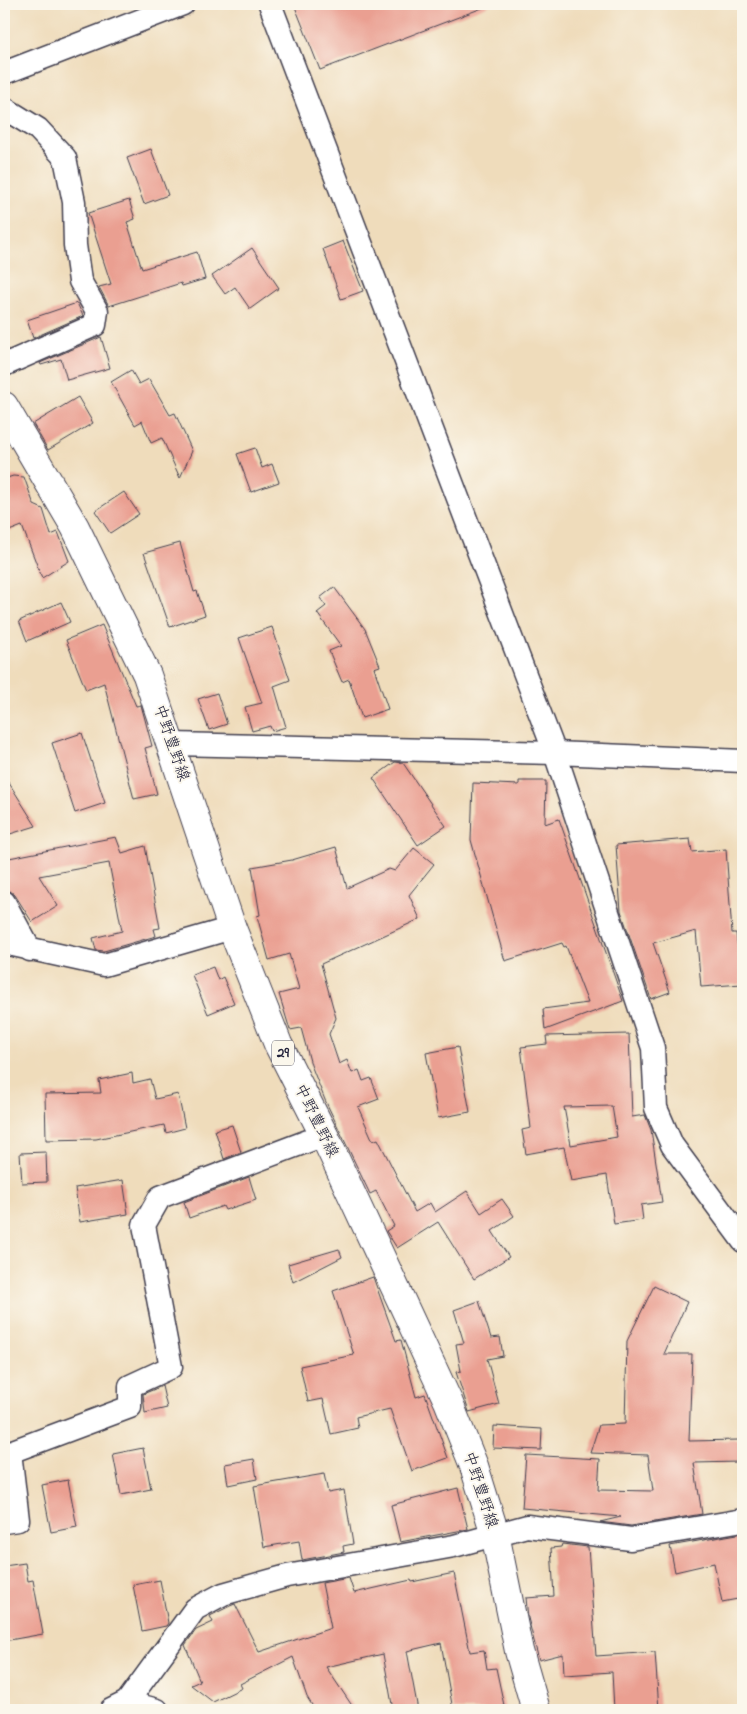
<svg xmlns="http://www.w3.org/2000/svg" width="747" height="1714" font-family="'Indie Flower','Klee One',sans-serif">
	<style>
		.building { fill: #ea9f91; fill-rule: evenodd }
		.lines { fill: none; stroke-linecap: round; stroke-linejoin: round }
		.minor-casing { stroke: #413e4e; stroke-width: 25 }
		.primary-casing { stroke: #413e4e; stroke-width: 30 }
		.minor { stroke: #fff; stroke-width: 22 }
		.primary { stroke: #fff; stroke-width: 28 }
		.labels { text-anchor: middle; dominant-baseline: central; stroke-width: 4; stroke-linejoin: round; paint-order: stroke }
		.shield { fill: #fbf7ec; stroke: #636270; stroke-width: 1 }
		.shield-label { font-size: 15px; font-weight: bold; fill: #22223b }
		.street-label { font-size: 16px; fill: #22223b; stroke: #fbf7ec }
	</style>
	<rect width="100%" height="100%" fill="#fbf7ec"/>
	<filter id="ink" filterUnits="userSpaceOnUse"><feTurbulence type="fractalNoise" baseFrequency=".02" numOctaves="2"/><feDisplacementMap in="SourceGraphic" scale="10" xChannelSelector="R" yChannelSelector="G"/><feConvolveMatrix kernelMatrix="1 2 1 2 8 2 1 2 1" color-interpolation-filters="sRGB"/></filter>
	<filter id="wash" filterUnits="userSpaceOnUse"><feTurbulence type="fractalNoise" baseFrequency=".0096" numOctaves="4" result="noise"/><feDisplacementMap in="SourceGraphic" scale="20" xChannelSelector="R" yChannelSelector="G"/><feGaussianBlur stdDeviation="1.12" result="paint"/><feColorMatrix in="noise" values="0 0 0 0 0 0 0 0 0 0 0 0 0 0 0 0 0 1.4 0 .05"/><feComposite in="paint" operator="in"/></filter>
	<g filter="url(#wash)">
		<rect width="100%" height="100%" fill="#efdcbb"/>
		<g id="blocks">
			<g class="building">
				<polygon points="294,4 490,4 490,5 320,70"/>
				<polygon points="151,149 168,195 144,204 127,158"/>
				<polygon points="129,200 135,219 127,222 142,269 197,252 205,279 182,286 181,283 109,306 99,287 111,284 88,213"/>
				<polygon points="343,241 363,291 341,299 323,249"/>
				<polygon points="252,248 279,288 250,309 235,287 225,294 212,276"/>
				<polygon points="77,303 83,316 33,338 27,320"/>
				<polygon points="101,337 110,368 67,380 61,359 41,365 40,363"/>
				<polygon points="131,370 139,384 149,379 170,415 175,413 192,451 180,478 162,438 151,443 142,421 135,425 111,382"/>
				<polygon points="78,397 93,423 48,450 33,424"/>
				<polygon points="255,448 262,468 272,464 279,482 251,492 237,454"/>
				<polygon points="13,476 24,477 34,505 43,509 51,535 58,532 69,561 42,578 22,526 4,533 4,479"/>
				<polygon points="124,492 139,514 110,533 95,511"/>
				<polygon points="180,543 194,592 197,591 205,615 170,627 144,553"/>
				<polygon points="334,587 365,629 380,666 374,668 388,709 362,718 349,679 342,682 329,651 341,646 317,613 326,606 320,598"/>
				<polygon points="61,602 70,622 27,641 19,621"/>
				<polygon points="102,625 136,706 141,705 144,716 152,746 145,748 157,794 134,799 104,683 86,690 66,640"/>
				<polygon points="272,627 290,680 274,686 286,727 272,731 270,726 252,731 245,707 262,703 239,638"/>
				<polygon points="217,693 227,724 209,730 198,699"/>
				<polygon points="82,733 105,803 75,813 52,743"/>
				<polygon points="395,762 403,763 446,826 418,845 373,778"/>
				<polygon points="4,775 36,826 10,834 4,824"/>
				<polygon points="519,781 546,781 545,824 559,819 623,1001 545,1030 543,1009 588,1003 566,946 564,947 562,943 505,961 471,840 473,783 519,785"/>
				<polygon points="116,837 122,853 145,846 160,928 154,929 156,936 104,951 96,950 93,938 122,931 109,863 39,876 58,906 32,922 15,895 10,891 4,889 4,859"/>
				<polygon points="690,839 692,852 726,849 732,933 736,933 742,984 701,987 696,931 653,943 670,992 651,999 621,911 616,845"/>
				<polygon points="336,847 347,888 389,869 395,871 414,848 434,864 409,895 420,919 321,964 336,1018 329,1034 339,1064 347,1060 352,1073 359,1070 363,1081 371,1078 379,1099 358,1107 373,1141 378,1139 415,1212 430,1203 435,1212 467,1191 481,1213 502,1199 514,1216 492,1231 509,1257 474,1279 438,1222 397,1248 386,1231 394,1226 376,1191 370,1194 325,1100 311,1065 301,1028 290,1030 279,994 299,989 289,954 269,960 257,916 260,915 252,867 292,860"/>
				<polygon points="213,967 218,980 223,977 234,1003 208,1014 192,975"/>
				<path d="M629,1034L632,1117L645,1115L651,1130L662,1202L641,1205L643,1220L614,1224L607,1175L571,1181L564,1147L526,1154L522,1130L531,1128L521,1047L547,1044L546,1036ZM612,1106L617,1137L571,1145L564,1107Z"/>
				<polygon points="458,1047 470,1112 438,1118 426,1053"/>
				<polygon points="132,1073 133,1083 150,1079 155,1099 178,1094 185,1128 166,1133 164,1125 96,1139 46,1140 45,1094 101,1093 99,1080"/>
				<polygon points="232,1125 241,1152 224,1159 215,1130"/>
				<polygon points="46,1152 47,1182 22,1183 20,1153"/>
				<polygon points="249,1177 256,1200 225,1210 223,1206 189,1218 184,1202"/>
				<polygon points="123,1180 128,1214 80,1222 75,1188"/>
				<polygon points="339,1249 342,1257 293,1282 288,1264"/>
				<polygon points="373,1277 396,1341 401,1340 416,1397 425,1394 448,1458 412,1471 390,1409 356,1417 358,1428 331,1434 323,1399 308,1402 300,1366 354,1355 333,1291"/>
				<polygon points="654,1286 687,1302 664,1354 692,1354 689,1441 739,1440 739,1462 694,1463 702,1514 631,1526 600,1522 621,1517 522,1508 526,1455 600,1459 598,1490 653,1491 648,1455 590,1453 599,1425 625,1424 627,1341"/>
				<polygon points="479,1301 491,1338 500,1337 503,1356 487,1359 499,1404 469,1412 456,1372 461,1371 456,1344 464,1343 454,1310"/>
				<polygon points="162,1386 167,1408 145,1413 143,1394"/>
				<polygon points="494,1426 542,1429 541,1450 493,1448"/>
				<polygon points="143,1448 151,1489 121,1495 113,1454"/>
				<polygon points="254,1459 257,1479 228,1485 225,1464"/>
				<polygon points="324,1474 328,1493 344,1490 353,1544 343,1546 344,1552 302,1560 299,1541 264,1547 254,1486"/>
				<polygon points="68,1480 77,1527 51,1532 42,1485"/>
				<polygon points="458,1488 468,1529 400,1542 391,1505"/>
				<polygon points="743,1533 743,1598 722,1602 714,1563 675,1572 670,1546"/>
				<polygon points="562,1544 588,1547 596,1656 655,1652 659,1710 614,1710 612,1672 564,1675 563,1654 539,1660 528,1618 526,1598 554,1596 551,1548 561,1547"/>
				<polygon points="25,1563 28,1581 33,1580 43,1634 4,1641 4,1566"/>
				<polygon points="454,1573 470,1652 484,1650 487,1669 496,1668 505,1710 453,1710 441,1643 407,1651 418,1710 393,1710 383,1654 326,1667 355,1710 315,1710 307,1697 293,1657 240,1684 242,1688 213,1702 191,1685 200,1681 185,1645 196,1630 213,1622 210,1616 230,1606 235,1604 259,1652 331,1628 322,1583 349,1578 354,1593 411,1580 412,1582"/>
				<polygon points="160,1580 168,1623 166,1626 142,1631 133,1585"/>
			</g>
		</g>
	</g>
	<g filter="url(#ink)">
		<use href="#blocks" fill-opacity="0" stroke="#413e4e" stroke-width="1"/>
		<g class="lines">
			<defs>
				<g id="minor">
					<polyline points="270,4 555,753 653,1048 656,1108 672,1145 743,1241"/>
					<polyline points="4,73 183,4"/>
					<polyline points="4,108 38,129 65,158 74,202 75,245 80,281 97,311 95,325 4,365"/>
					<polyline points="172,744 555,753 743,761"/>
					<polyline points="4,902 30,950"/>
					<polyline points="4,943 104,965 232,928"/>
					<polyline points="4,1522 18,1520 10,1452 130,1407 130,1386 171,1367 144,1225 160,1197 324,1135"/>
					<polyline points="127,1702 157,1710"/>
					<polyline points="111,1710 127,1702 195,1609 223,1594 287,1576 454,1546 527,1526 631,1539 743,1520"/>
				</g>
				<polyline id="primary" points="4,406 75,527 147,675 232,928 278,1044 324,1135 448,1401 474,1466 495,1534 519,1651 536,1710"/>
			</defs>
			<use href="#minor" class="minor-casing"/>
			<use href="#primary" class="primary-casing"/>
			<use href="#minor" class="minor"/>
			<use href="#primary" class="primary"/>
		</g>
	</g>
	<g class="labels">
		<rect class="shield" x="272" y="1040.5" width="22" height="25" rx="4"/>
		<g class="shield-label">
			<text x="283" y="1053">29</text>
		</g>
		<g class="street-label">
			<text transform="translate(171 743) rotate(71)">中野豊野線</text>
			<text transform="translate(316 1121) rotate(64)">中野豊野線</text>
			<text transform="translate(480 1490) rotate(72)">中野豊野線</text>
		</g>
	</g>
	<rect width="747" height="1714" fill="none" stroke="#fbf7ec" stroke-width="20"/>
</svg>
